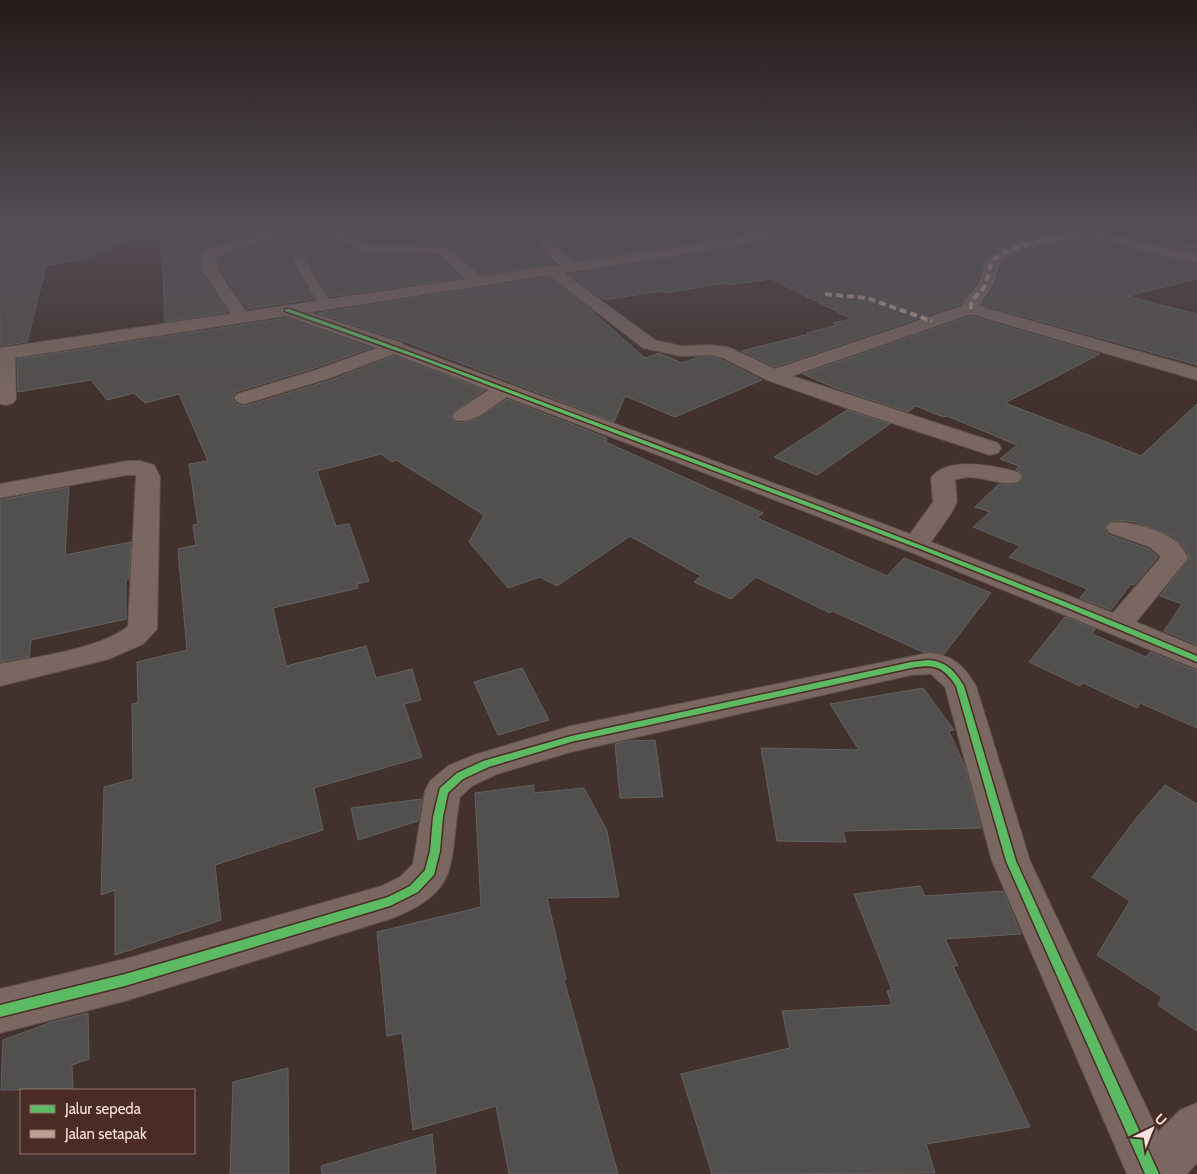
<svg xmlns="http://www.w3.org/2000/svg" width="1197" height="1174" font-family="Cabin,sans-serif">
	<style>
		.building { fill: #52504e; stroke: #626361 }
		.lines { fill: none; stroke-linecap: round; stroke-linejoin: round }
		.lane-casing { stroke: #5e4e4a; stroke-width: 3 }
		.street-casing { stroke: #5e4e4a; stroke-width: 2 }
		.secondary-casing { stroke: #5e4e4a; stroke-width: 2 }
		.lane { fill: #7a6762; fill-rule: evenodd }
		.street { fill: #7a6762; fill-rule: evenodd }
		.secondary { fill: #7e6862; fill-rule: evenodd }
		.quiet { stroke: #bda197; stroke-width: 4; stroke-dasharray: 7 4; stroke-linecap: butt }
		.cycleway-casing { stroke: #4a2c24; stroke-width: 3 }
		.cycleway { fill: #5cba63; fill-rule: evenodd }
	</style>
	<rect width="100%" height="100%" fill="#42312c"/>
	<g class="building">
		<polygon points="0,229 149,229 91,257 46,266 27,342 0,346"/>
		<polygon points="161,229 269,229 224,241 201,254 201,273 228,312 165,322"/>
		<polygon points="300,229 319,229 322,234 368,255 438,256 461,278 329,297 306,258 297,254 291,257 290,260 314,299 247,309 221,271 219,258 228,254 297,234"/>
		<polygon points="342,229 369,229 370,239 416,229 760,229 706,241 574,261 552,241 546,239 539,241 537,246 555,264 480,275 455,250 448,245 371,243"/>
		<polygon points="788,229 1058,229 1064,231 1024,239 992,251 985,258 976,283 961,304 775,367 741,351 809,334 807,333 837,325 833,323 852,319 771,279 729,285 726,283 665,293 661,291 604,300 568,274 706,253 771,240"/>
		<polygon points="1131,231 1197,245 1197,253 1124,235"/>
		<polygon points="1084,238 1197,265 1197,279 1127,296 1197,314 1197,365 982,305 996,285 1002,264 1007,259 1029,251"/>
		<polygon points="549,277 583,303 645,358 659,353 682,363 699,357 713,357 722,360 762,380 675,417 625,396 614,422 403,341 317,313"/>
		<polygon points="971,316 1100,354 1005,403 1106,442 1141,456 1197,404 1197,645 1164,631 1182,604 1160,596 1190,557 1182,545 1172,536 1135,522 1117,520 1109,522 1104,528 1109,535 1149,549 1158,557 1134,585 1131,584 1111,610 1080,598 1087,589 1009,557 1020,546 973,527 990,512 975,507 999,484 1018,484 1023,478 1019,471 1016,469 1019,466 1000,459 1017,445 947,416 943,417 916,406 908,412 833,387 803,374"/>
		<polygon points="286,318 371,348 315,368 236,392 232,398 236,404 243,406 252,404 331,380 394,356 485,390 454,411 450,416 455,422 462,423 476,419 507,399 607,438 606,442 763,513 757,518 887,576 904,558 991,593 944,654 923,652 832,611 830,613 756,577 731,599 694,582 701,576 630,536 557,586 540,577 508,588 469,542 484,515 396,460 392,462 381,454 317,471 336,526 349,524 369,581 357,584 358,588 273,608 286,666 366,646 376,678 412,669 421,700 404,704 422,757 314,788 323,830 215,865 221,920 115,955 115,890 101,895 104,787 133,779 132,704 138,703 137,662 187,650 178,549 196,545 193,525 198,524 189,464 208,461 179,394 145,403 134,393 107,400 91,380 18,392 17,359"/>
		<polygon points="847,410 890,424 817,475 774,457"/>
		<polygon points="69,487 65,555 131,542 129,579 126,580 126,619 31,640 29,657 0,662 0,500"/>
		<polygon points="1065,617 1095,629 1092,634 1146,657 1150,652 1197,671 1197,728 1140,703 1137,708 1083,683 1080,686 1029,662"/>
		<polygon points="522,668 549,720 498,735 474,682"/>
		<polygon points="923,688 954,730 949,731 965,767 981,828 843,831 846,842 777,841 761,748 859,750 830,704"/>
		<polygon points="655,740 663,797 620,798 615,744 626,741"/>
		<polygon points="534,785 534,793 584,788 607,831 619,897 547,898 566,979 564,980 618,1174 509,1174 496,1106 413,1130 402,1033 387,1036 377,932 481,907 475,793"/>
		<polygon points="1165,785 1197,804 1197,1031 1158,1005 1162,997 1097,955 1130,901 1092,877 1138,816"/>
		<polygon points="422,799 418,821 358,840 351,808"/>
		<polygon points="920,886 925,896 1003,891 1021,934 945,939 958,966 953,966 1030,1127 926,1144 935,1173 712,1174 681,1074 790,1048 782,1011 892,1005 887,991 892,990 854,894"/>
		<polygon points="88,1013 89,1059 72,1065 73,1090 1,1090 3,1040 52,1022"/>
		<polygon points="288,1068 289,1174 230,1174 233,1082"/>
		<polygon points="432,1134 436,1174 322,1174 321,1166"/>
	</g>
	<g class="lines">
		<defs>
			<polygon id="lane" points="298,256 304,259 331,304 329,307 325,308 319,304 292,259"/>
			<g id="street">
				<path d="M276,229H298L296,232L227,252L217,257L219,272L250,317L248,321H236L203,272L202,255C210,244 261,233 276,229Z"/>
				<polygon points="321,229 338,229 371,245 447,247 454,251 485,282 483,285 471,285 439,254 368,253 323,232"/>
				<path d="M1065,229H1089L1197,255V263L1084,236L1028,249L1006,257L1000,263L994,284L979,306L1197,368V380L971,314L792,376L998,443L1001,448L998,453L990,455L849,409L767,380L723,358L711,355L681,356L643,348L544,271L547,268H557L655,340L681,346L711,345L728,347L775,369L962,306C965,297 973,292 978,284C982,276 982,267 987,259C1000,242 1047,236 1067,232Z"/>
				<polygon points="546,241 551,242 576,265 579,268 576,271 566,271 541,248 539,245 541,242"/>
				<path d="M287,305L402,343L404,345L910,534L933,502L931,478C947,455 995,466 1018,472L1022,477L1018,482C998,487 974,471 955,480L957,502L952,512L931,542L1113,613L1161,557L1150,547L1110,533L1106,528L1110,523C1126,519 1164,531 1177,542C1182,547 1185,552 1188,558L1136,622L1197,647V669L913,553L507,397C492,406 473,425 455,420L452,416L455,412L489,390L394,354L330,378L251,402L244,404L237,402L234,398L237,394L316,370L377,348L281,314L279,310L281,306Z"/>
				<polygon points="6,347 12,349 15,353 16,399 13,403 6,405 0,404 0,349"/>
				<path d="M127,461H140L154,465L160,477L157,629L143,644L109,659L0,686V664C35,657 101,649 128,626L136,477V475H127L0,498V484Z"/>
				<path d="M928,653C952,654 964,666 976,686L1030,861L1158,1132L1180,1110L1197,1103V1163L1187,1174H1127L992,861L945,687L931,674L911,675L571,752L497,774L472,786L460,797C448,862 464,891 390,919L125,1001L0,1033V989L125,959L382,886L400,877L413,864L425,791L430,781L448,766L474,755L571,726Z"/>
			</g>
			<polygon id="secondary" points="768,229 786,229 771,238 706,251 0,360 0,348 706,243"/>
		</defs>
		<use href="#lane" class="lane-casing"/>
		<use href="#street" class="street-casing"/>
		<use href="#secondary" class="secondary-casing"/>
		<use href="#lane" class="lane"/>
		<use href="#street" class="street"/>
		<use href="#secondary" class="secondary"/>
		<g class="quiet">
			<polyline points="825,294 867,298 932,321"/>
			<path d="M971,309C970,299 979,294 984,287C989,279 988,269 993,261C1004,245 1064,237 1084,232"/>
		</g>
		<defs>
			<g id="cycleway">
				<path d="M285,309H289C409,350 527,397 646,441C831,511 1015,579 1197,656V662L1058,604L920,549L420,359L285,311Z"/>
				<path d="M928,660C946,661 955,671 964,686L1016,861L1159,1174H1145L1006,861L956,686C943,666 934,664 911,668L571,742L489,767L463,779L448,793L443,817L440,851L434,875L418,892L390,906L125,986L0,1017V1005L125,974L388,897L410,886L425,870L430,851L433,817L440,788L457,773L483,761L571,736L911,662Z"/>
			</g>
		</defs>
		<use href="#cycleway" class="cycleway-casing"/>
		<use href="#cycleway" class="cycleway"/>
	</g>
	<linearGradient id="sky" x2="0" y2="1"><stop stop-color="#241b18"/><stop offset="0.58" stop-color="#544e56"/><stop offset="1" stop-color="#544e56" stop-opacity="0"/></linearGradient>
	<rect width="1197" height="393" fill="url(#sky)"/>
	<rect x="20" y="1089" width="175" height="65" fill="#4a2c24" stroke="#90766f"/>
	<rect x="30" y="1105" width="25" height="8" fill="#5cba63" stroke="#90766f"/>
	<text x="65" y="1114" font-size="15" fill="#f9e4df">Jalur sepeda</text>
	<rect x="30" y="1130" width="25" height="8" fill="#bda197" stroke="#90766f"/>
	<text x="65" y="1139" font-size="15" fill="#f9e4df">Jalan setapak</text>
	<g transform="translate(1152 1129) rotate(43)" stroke="#4a2c24" stroke-width="4" paint-order="stroke">
	<path d="M0-4L9 19L0 12L-9 19Z" fill="#f9e4df"/>
	<text y="-8" font-size="14" font-weight="bold" text-anchor="middle" fill="#f9e4df">U</text>
	</g>
</svg>
